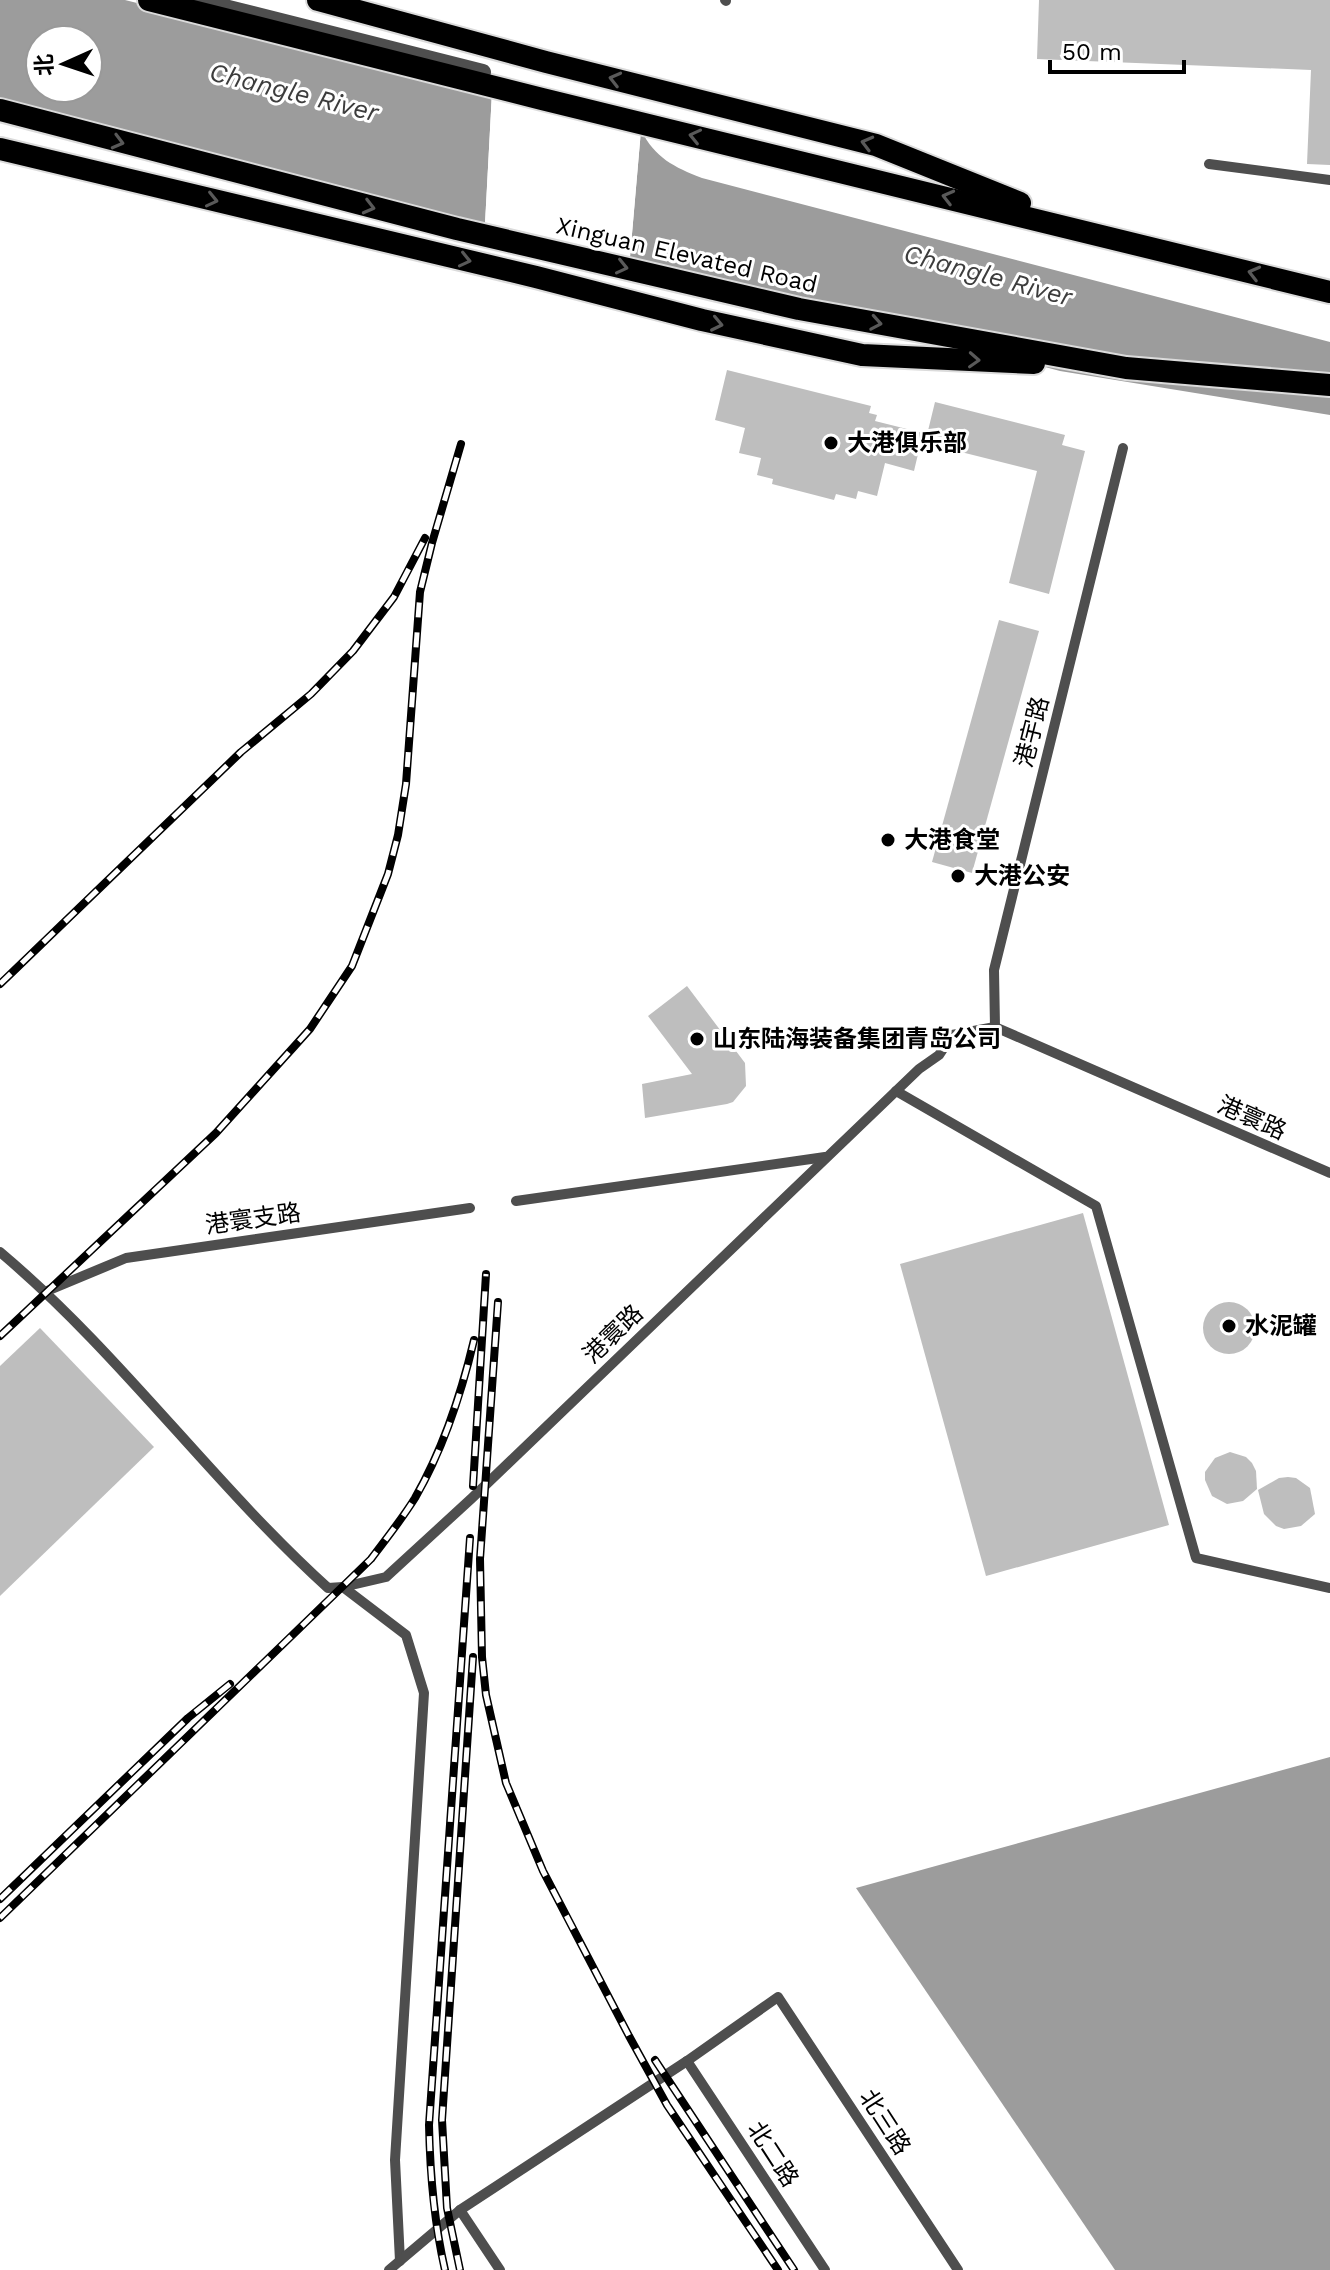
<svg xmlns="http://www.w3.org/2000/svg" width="1330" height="2270" font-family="'Work Sans','Noto Sans SC',sans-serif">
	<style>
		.water { fill: #9c9c9c; fill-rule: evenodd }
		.pier { fill: #fff }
		.building { fill: #bebebe }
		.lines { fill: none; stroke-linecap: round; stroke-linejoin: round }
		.trunk-casing { stroke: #dbdbdb; stroke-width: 26 }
		.service { stroke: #4e4e4e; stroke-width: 10 }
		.minor { stroke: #4e4e4e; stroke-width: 16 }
		.trunk { stroke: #000; stroke-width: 22 }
		.rail-casing { stroke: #000; stroke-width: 8 }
		.rail { stroke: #fff; stroke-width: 5; stroke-dasharray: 15; stroke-linecap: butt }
		.oneway { stroke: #595959 }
		.poi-dot { fill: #000; stroke: #fff; stroke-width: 3 }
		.labels { text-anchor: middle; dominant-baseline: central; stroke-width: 6; stroke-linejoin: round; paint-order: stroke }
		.street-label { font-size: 24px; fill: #000; stroke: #fff }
		.poi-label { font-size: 24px; font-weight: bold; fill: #000; stroke: #fff; text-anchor: start }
		.water-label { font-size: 26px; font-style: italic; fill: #3d3d3d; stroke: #fff }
	</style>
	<rect width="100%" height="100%" fill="#fff"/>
	<g class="water">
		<path d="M0,0H125L492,92L485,224L0,106ZM40,40H88V88H40Z"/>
		<path d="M641,130C655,158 674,167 702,178L1330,342V415L1060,371L630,257Z"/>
		<polygon points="1330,1757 1330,2270 1115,2270 856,1888"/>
	</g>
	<g class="pier">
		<polygon points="492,92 496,93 489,225 485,224"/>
		<polygon points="637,129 641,130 630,257 626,257"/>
	</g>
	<g class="building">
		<polygon points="1039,0 1330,0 1330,165 1307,164 1311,70 1037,59"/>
		<polygon points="727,370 871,406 869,413 877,415 875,421 923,433 914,471 885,463 877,496 858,491 856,499 836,494 834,500 772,484 773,479 757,475 761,458 739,453 745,428 715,420"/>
		<polygon points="935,402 1065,435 1062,445 1085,451 1049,594 1009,583 1037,471 925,443"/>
		<polygon points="999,620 1039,631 972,873 932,862"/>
		<polygon points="687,986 745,1063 746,1086 733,1102 727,1104 645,1118 642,1084 692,1074 648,1016"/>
		<polygon points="1083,1213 1169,1525 986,1576 900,1264"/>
		<circle cx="1229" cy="1328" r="26"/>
		<polygon points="40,1328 154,1447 0,1596 0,1366"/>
		<polygon points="1230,1452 1246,1457 1252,1463 1256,1471 1257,1489 1243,1501 1227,1504 1212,1496 1205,1480 1205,1472 1215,1458"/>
		<polygon points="1288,1477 1296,1478 1310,1488 1315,1514 1301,1526 1284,1529 1276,1526 1264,1514 1258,1490 1279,1478"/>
	</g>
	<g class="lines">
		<defs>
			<g id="trunk">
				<polyline points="149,0 542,99 1330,292"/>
				<polyline points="318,0 546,62 876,145 1020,203"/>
				<polyline points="0,110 457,229 799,309 1126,368 1330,385"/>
				<polyline points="0,149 536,277 702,320 862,355 1034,363"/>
			</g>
		</defs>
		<use href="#trunk" class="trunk-casing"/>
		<g class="service">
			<polyline points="725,0 726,1"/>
			<polyline points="1209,164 1330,180"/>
			<polyline points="995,1027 994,970 1123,448"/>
			<polyline points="896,1091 1096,1206 1196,1558 1330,1588"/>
			<polyline points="516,1201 825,1157"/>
			<path d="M0,1252C120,1353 212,1483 328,1588L343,1587L386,1577L472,1498L919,1069L939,1055L952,1035L995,1027L1330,1173"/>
			<polyline points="47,1291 126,1258 470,1208"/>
			<polyline points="343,1587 406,1635 424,1693 395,2160 400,2261"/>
			<polyline points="687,2061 825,2270"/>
			<polyline points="460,2210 500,2270"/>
			<polyline points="389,2270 460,2210 687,2061 778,1997 958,2270"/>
		</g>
		<polyline class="minor" points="197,0 483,72"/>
		<use href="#trunk" class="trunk"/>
		<defs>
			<g id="rail">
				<polyline points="0,984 241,752 311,694 353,651 394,597 425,538"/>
				<polyline points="498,1302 480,1559 482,1657 486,1695 506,1783 543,1871 629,2036 667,2105 778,2270"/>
				<polyline points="0,1336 216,1133 310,1029 352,966 388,874 398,835 406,784 420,592 432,543 461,444"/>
				<polyline points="473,1486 486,1274"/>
				<polyline points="0,1899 188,1718 230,1684"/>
				<path d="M0,1918L371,1559C386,1539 402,1519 415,1498C443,1449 461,1395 474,1340"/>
				<polyline points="655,2060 794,2270"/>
				<path d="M445,2270C434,2222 430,2174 429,2125L470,1538"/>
				<polyline points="460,2270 447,2208 442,2120 473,1657"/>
			</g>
		</defs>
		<use href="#rail" class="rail-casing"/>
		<use href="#rail" class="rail"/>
	</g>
	<defs><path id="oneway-chevron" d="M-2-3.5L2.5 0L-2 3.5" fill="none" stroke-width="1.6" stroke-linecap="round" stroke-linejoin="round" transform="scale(2)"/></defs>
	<g class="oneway">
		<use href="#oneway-chevron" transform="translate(615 79) rotate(-166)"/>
		<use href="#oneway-chevron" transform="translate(695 136) rotate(-167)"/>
		<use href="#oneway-chevron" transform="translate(118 142) rotate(15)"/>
		<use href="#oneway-chevron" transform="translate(867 143) rotate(-165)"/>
		<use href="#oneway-chevron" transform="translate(948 197) rotate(-166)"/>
		<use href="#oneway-chevron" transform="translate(212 200) rotate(13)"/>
		<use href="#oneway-chevron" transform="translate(369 207) rotate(14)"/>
		<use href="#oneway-chevron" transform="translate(465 260) rotate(13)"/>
		<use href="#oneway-chevron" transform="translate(622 267) rotate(13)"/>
		<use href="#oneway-chevron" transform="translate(1254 273) rotate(-166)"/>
		<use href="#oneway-chevron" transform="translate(876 323) rotate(10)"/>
		<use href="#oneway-chevron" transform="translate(717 324) rotate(12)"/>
		<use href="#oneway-chevron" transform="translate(974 360) rotate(3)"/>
	</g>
	<g class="poi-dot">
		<circle cx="831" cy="443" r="8"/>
		<circle cx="888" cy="840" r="8"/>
		<circle cx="958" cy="876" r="8"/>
		<circle cx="697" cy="1039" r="8"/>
		<circle cx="1229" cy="1326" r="8"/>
	</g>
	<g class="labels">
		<g class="street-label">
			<text transform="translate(687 255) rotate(13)">Xinguan Elevated Road</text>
			<text transform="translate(1032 732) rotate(-76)">港宇路</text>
			<text transform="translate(1252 1118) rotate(24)">港寰路</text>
			<text transform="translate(253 1219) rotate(-8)">港寰支路</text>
			<text transform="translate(613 1334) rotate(-44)">港寰路</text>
			<text transform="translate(885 2122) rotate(57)">北三路</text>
			<text transform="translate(773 2154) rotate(57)">北二路</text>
		</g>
		<g class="poi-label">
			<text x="847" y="443">大港俱乐部</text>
			<text x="904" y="840">大港食堂</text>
			<text x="974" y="876">大港公安</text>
			<text x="713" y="1039">山东陆海装备集团青岛公司</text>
			<text x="1245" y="1326">水泥罐</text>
		</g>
		<g class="water-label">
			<text transform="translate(294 92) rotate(14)">Changle River</text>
			<text transform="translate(988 275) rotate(15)">Changle River</text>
		</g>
	</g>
	<g transform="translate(64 64) rotate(267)"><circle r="38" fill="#ffffff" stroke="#999999" stroke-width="2"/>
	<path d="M0-6L14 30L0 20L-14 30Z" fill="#000000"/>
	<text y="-12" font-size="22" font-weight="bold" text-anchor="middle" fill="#000000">北</text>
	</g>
	<path d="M1050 60v12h134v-12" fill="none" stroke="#000000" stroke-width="4"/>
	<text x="1062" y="60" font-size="24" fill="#000000" stroke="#ffffff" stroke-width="6" paint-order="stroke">50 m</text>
</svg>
